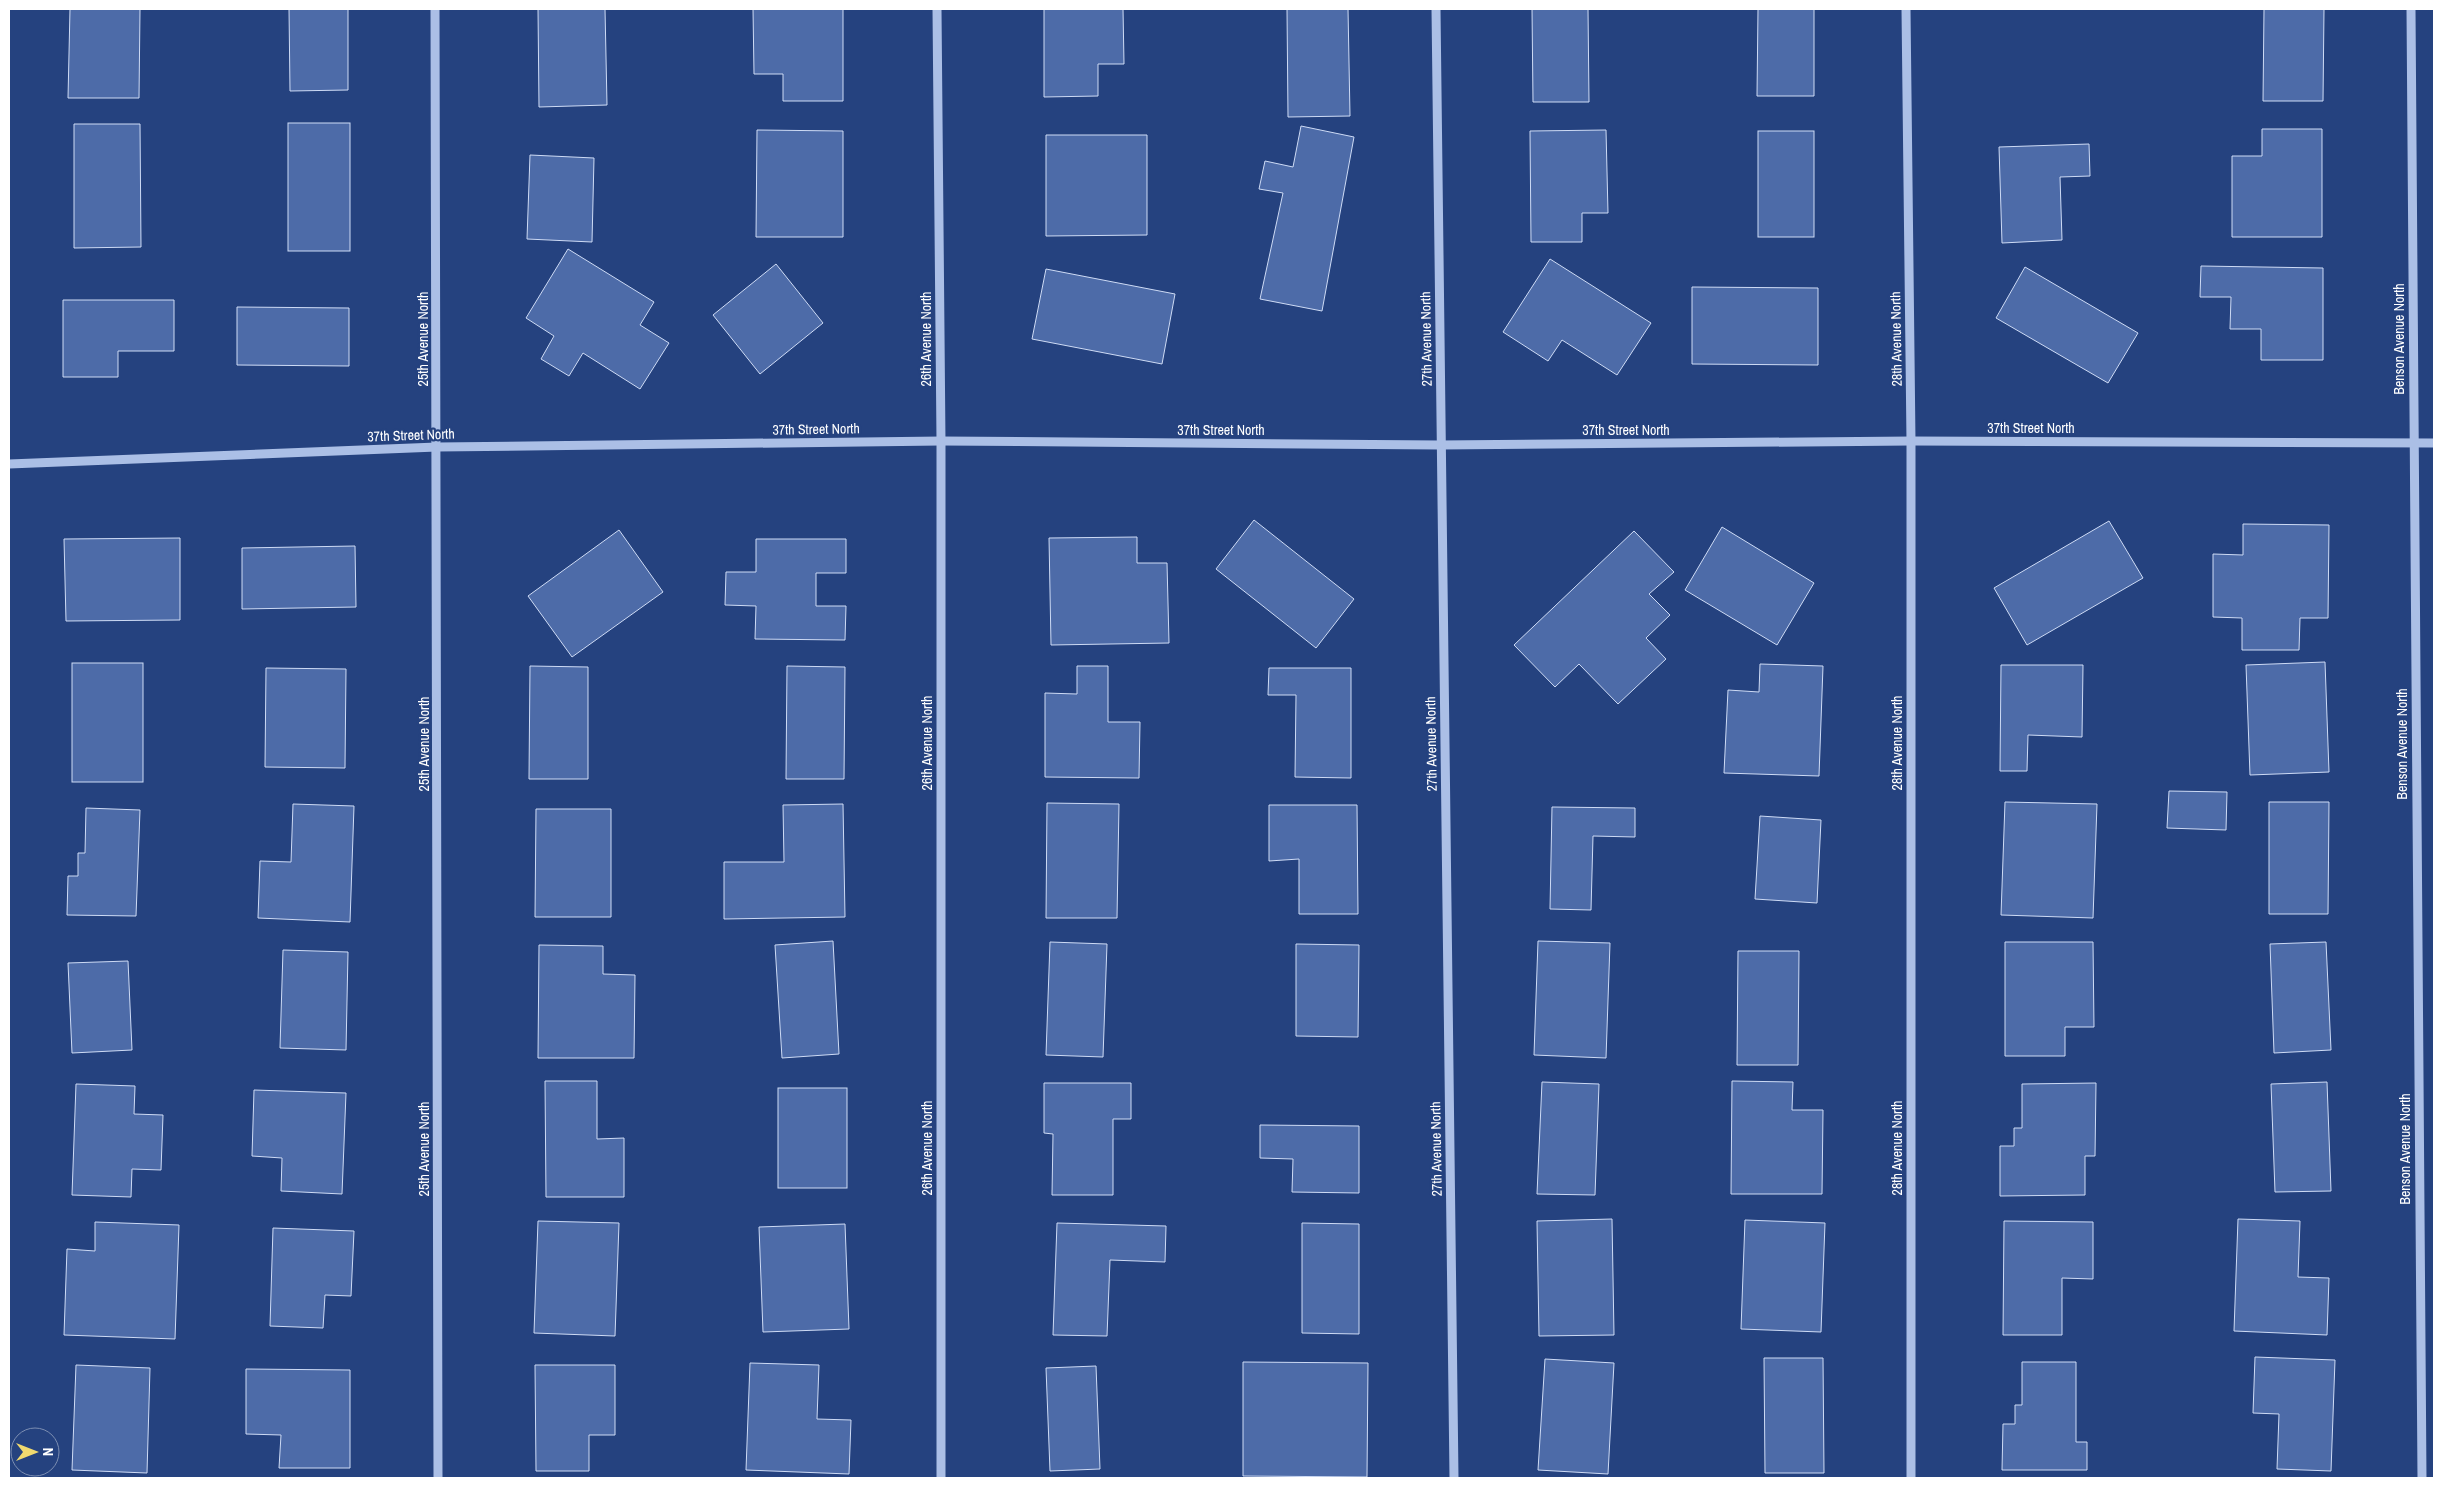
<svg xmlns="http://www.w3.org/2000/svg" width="2443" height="1487" font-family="'Archivo Narrow',sans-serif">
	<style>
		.building { fill: #4d6ba8; stroke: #cedbf5 }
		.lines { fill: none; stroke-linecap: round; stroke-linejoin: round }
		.minor { stroke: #abbfe6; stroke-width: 9 }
		.labels { text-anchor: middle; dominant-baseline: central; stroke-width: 4.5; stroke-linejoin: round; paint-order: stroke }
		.street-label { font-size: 14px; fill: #fff; stroke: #25427f }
	</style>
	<rect width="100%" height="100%" fill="#25427f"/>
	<g class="building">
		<polygon points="70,9 140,9 139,98 68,98"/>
		<polygon points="289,9 348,9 348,90 290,91"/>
		<polygon points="538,9 605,9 607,105 539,107"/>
		<polygon points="753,9 843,9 843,101 783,101 783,74 754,74"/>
		<polygon points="1044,9 1123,9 1124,64 1098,64 1098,96 1044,97"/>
		<polygon points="1287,9 1348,9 1350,116 1288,117"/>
		<polygon points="1532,9 1588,9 1589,102 1533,102"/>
		<polygon points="1758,9 1814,9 1814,96 1757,96"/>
		<polygon points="2264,9 2324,9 2323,101 2263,101"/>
		<rect x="288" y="123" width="62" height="128"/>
		<polygon points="74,124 140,124 141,247 74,248"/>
		<polygon points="1301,126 1354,137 1322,311 1260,299 1283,193 1259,189 1265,161 1293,167"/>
		<polygon points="2262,129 2322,129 2322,237 2232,237 2232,156 2262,156"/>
		<polygon points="757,130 843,131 843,237 756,237"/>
		<polygon points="1606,130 1608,213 1582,213 1582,242 1531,242 1530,131"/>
		<rect x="1758" y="131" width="56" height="106"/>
		<polygon points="1046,135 1147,135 1147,235 1046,236"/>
		<polygon points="2089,144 2090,176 2060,177 2062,240 2002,243 1999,147"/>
		<polygon points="530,155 594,158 592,242 527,239"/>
		<polygon points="568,249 654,302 640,325 669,343 640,389 583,353 569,376 541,359 554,336 526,318"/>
		<polygon points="1550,259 1651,323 1617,375 1562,340 1548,361 1503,332"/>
		<polygon points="776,264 823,323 760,374 713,315"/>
		<polygon points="2201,266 2323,268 2323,360 2261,360 2261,329 2230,329 2231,297 2200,297"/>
		<polygon points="2025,267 2138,333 2108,383 1996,318"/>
		<polygon points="1046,269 1175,294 1162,364 1032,339"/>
		<polygon points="1692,287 1818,288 1818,365 1692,364"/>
		<polygon points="63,300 174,300 174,351 118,351 118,377 63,377"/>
		<polygon points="237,307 349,308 349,366 237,365"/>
		<polygon points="1254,520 1354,599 1316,648 1216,569"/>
		<polygon points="2109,521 2143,578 2027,645 1994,588"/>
		<polygon points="2243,524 2329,525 2328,618 2300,618 2299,650 2242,650 2242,618 2213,617 2213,554 2243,555"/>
		<polygon points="1722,527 1814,583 1777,645 1685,590"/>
		<polygon points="619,530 663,592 572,657 528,596"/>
		<polygon points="1634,531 1674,572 1649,594 1670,615 1646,638 1666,659 1618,704 1579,664 1555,687 1514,645"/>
		<polygon points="1137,537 1137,563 1167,563 1169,643 1051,645 1049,538"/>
		<polygon points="180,538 180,620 66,621 64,539"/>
		<polygon points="756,539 846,539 846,573 816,573 816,606 846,606 845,640 755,639 756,606 725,605 726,572 756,572"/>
		<polygon points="355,546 356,607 242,609 242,548"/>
		<polygon points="2325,662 2329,772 2250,775 2246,665"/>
		<rect x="72" y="663" width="71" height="119"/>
		<polygon points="1760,664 1823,666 1819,776 1724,773 1728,690 1759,692"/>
		<polygon points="2001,665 2083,665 2082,737 2028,735 2027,771 2000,771"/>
		<polygon points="530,666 588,667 588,779 529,779"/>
		<polygon points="787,666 845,667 844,779 786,779"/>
		<polygon points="1077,666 1108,666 1108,722 1140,722 1139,778 1045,777 1045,693 1077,694"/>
		<polygon points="266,668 346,669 345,768 265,767"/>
		<polygon points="1269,668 1351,668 1351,778 1295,777 1296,695 1268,695"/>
		<polygon points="2169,791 2227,792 2226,830 2167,828"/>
		<polygon points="2005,802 2097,804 2093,918 2001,915"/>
		<polygon points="2269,802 2329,802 2328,914 2269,914"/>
		<polygon points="1047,803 1119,804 1117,918 1046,918"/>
		<polygon points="293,804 354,806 350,922 258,918 260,861 291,862"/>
		<polygon points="843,804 845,917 724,919 724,862 784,862 783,805"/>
		<polygon points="1269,805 1357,805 1358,914 1299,914 1299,859 1269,861"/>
		<polygon points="1552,807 1635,808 1635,837 1593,836 1591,910 1550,909"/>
		<polygon points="86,808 140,810 136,916 67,915 68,876 78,876 78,853 85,853"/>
		<polygon points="536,809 611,809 611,917 535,917"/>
		<polygon points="1760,816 1821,820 1817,903 1755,899"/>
		<polygon points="833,941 839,1054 782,1058 775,945"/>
		<polygon points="1538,941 1610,943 1606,1058 1534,1055"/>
		<polygon points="1050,942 1107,944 1103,1057 1046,1055"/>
		<polygon points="2005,942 2093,942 2094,1027 2065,1027 2065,1056 2005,1056"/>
		<polygon points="2326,942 2331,1050 2274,1053 2270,944"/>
		<polygon points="1296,944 1359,945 1358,1037 1296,1036"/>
		<polygon points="539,945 603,946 603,974 635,975 634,1058 538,1058"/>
		<polygon points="283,950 348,952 346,1050 280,1048"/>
		<polygon points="1738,951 1799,951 1798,1065 1737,1065"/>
		<polygon points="128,961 132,1050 72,1053 68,963"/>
		<polygon points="545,1081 597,1081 597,1139 624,1138 624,1197 546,1197"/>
		<polygon points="1732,1081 1793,1082 1792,1110 1823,1110 1822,1194 1731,1194"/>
		<polygon points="1542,1082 1599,1084 1595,1195 1537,1194"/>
		<polygon points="2327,1082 2331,1191 2275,1192 2271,1084"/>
		<polygon points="1044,1083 1131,1083 1131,1119 1113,1119 1113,1195 1052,1195 1053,1134 1044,1133"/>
		<polygon points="2096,1083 2095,1156 2085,1156 2085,1195 2000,1196 2000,1146 2014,1146 2014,1128 2022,1128 2022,1084"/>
		<polygon points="76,1084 135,1086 134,1114 163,1115 161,1170 132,1169 131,1197 72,1195"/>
		<rect x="778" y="1088" width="69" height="100"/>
		<polygon points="254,1090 346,1093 342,1194 281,1191 282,1158 252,1156"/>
		<polygon points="1260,1125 1359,1126 1359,1193 1292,1192 1293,1159 1260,1158"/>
		<polygon points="1612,1219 1614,1335 1539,1336 1537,1221"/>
		<polygon points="2238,1219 2300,1221 2298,1277 2329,1278 2327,1335 2234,1331"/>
		<polygon points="1745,1220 1825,1223 1821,1332 1741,1329"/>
		<polygon points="538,1221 619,1223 615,1336 534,1333"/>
		<polygon points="2004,1221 2093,1222 2093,1279 2062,1278 2062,1335 2003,1335"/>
		<polygon points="95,1222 179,1225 175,1339 64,1335 67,1249 95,1251"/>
		<polygon points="1057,1223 1166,1226 1165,1262 1110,1260 1107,1336 1053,1335"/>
		<polygon points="1302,1223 1359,1224 1359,1334 1302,1333"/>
		<polygon points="845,1224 849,1329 763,1332 759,1227"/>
		<polygon points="273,1228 354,1231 351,1296 325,1295 323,1328 270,1326"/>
		<polygon points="2255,1357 2335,1360 2331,1471 2277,1469 2279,1414 2253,1413"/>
		<polygon points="1764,1358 1823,1358 1824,1473 1765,1473"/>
		<polygon points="1545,1359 1614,1363 1608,1474 1538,1470"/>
		<polygon points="1243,1362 1368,1363 1367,1477 1243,1476"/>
		<polygon points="2022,1362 2076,1362 2076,1442 2087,1442 2087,1470 2002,1470 2003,1424 2015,1424 2015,1405 2022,1405"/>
		<polygon points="750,1363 819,1365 817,1419 851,1420 849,1474 746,1470"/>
		<polygon points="76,1365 150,1368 147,1473 72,1470"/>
		<polygon points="535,1365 615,1365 615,1435 589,1435 589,1471 536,1471"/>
		<polygon points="1096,1366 1100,1469 1050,1471 1046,1368"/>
		<polygon points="246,1369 350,1370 350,1468 279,1468 281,1435 246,1434"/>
	</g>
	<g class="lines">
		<g class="minor">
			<polyline points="435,9 438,1478"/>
			<polyline points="937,9 941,441 941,1478"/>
			<polyline points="1436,9 1454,1478"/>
			<polyline points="1906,9 1911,441 1911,1478"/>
			<polyline points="2411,9 2422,1478"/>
			<polyline points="9,464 437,447 941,441 1440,445 1911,441 2434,443"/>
		</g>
	</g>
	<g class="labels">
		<g class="street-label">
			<text transform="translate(423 339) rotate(-90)">25th Avenue North</text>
			<text transform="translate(926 339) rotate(-90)">26th Avenue North</text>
			<text transform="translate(1426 339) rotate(-91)">27th Avenue North</text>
			<text transform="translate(1896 339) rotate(-91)">28th Avenue North</text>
			<text transform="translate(2399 339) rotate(-90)">Benson Avenue North</text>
			<text x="2031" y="428">37th Street North</text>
			<text transform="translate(816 429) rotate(-1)">37th Street North</text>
			<text x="1221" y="430">37th Street North</text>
			<text x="1626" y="430">37th Street North</text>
			<text transform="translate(411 435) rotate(-2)">37th Street North</text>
			<text transform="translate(927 743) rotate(-90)">26th Avenue North</text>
			<text transform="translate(1897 743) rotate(-90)">28th Avenue North</text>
			<text transform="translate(424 744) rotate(-90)">25th Avenue North</text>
			<text transform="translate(1431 744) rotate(-91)">27th Avenue North</text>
			<text transform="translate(2402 744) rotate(-90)">Benson Avenue North</text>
			<text transform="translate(927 1148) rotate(-90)">26th Avenue North</text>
			<text transform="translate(1897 1148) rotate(-90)">28th Avenue North</text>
			<text transform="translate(424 1149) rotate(-90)">25th Avenue North</text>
			<text transform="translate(1436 1149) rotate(-91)">27th Avenue North</text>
			<text transform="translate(2405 1149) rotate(-90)">Benson Avenue North</text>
		</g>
	</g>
	<rect width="2443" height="1487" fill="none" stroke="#ffffff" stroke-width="20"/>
	<g transform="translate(35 1452) rotate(90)"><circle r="24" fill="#25427f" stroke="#7c8eb2"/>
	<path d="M0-4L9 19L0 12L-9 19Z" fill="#f0d96f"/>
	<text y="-8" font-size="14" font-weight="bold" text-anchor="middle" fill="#ffffff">N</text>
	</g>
</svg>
